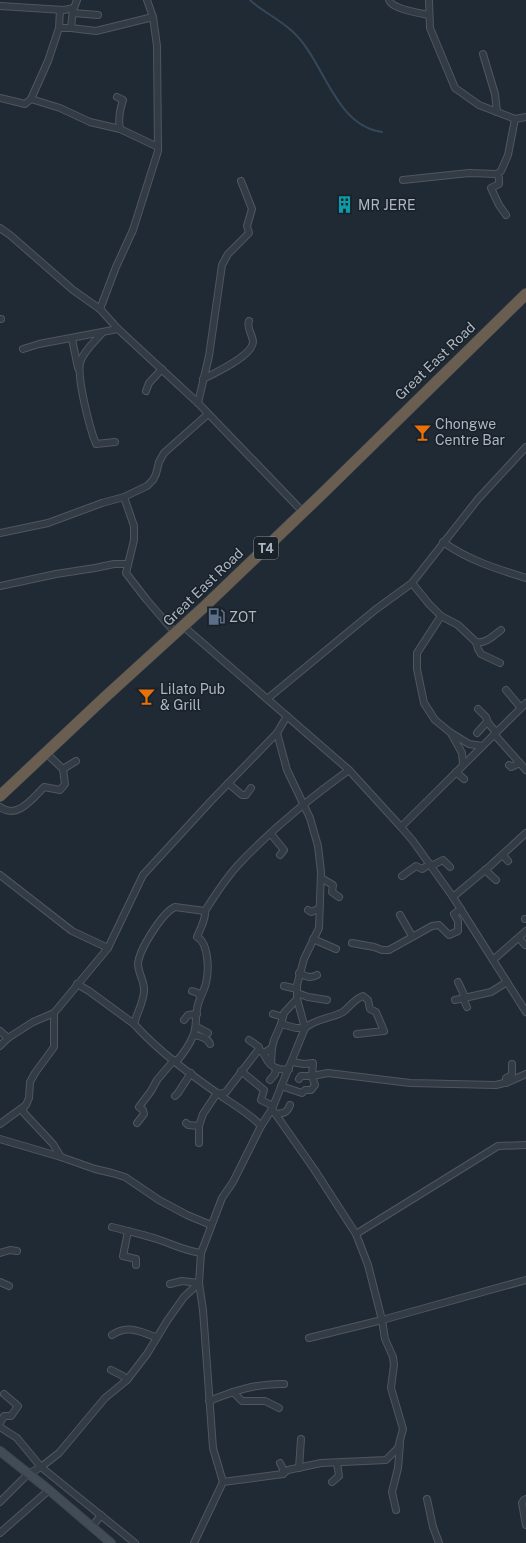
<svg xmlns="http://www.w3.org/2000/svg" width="526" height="1543" font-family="'Public Sans',sans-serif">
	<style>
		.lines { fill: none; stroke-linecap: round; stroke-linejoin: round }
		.stream { stroke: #35485a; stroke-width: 2 }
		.street-casing { stroke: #4e5760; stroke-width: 8 }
		.secondary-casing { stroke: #3d454e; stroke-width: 10 }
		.highway-casing { stroke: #3e474f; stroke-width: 12 }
		.street { stroke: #333c45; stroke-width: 6 }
		.secondary { stroke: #424c57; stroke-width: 8 }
		.highway { stroke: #6a5e51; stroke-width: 11 }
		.labels { text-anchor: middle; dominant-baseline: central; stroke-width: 3; stroke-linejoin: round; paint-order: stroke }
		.shield { fill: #192129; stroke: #818a94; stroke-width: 1 }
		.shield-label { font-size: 13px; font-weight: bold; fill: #adb7c2 }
		.poi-label { font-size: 14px; fill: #adb7c2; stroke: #192129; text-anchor: start }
		.street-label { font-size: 14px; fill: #adb7c2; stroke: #192129 }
	</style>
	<rect width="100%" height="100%" fill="#202a34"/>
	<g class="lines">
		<path class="stream" d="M250,0C263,12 279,19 292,31C324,59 334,126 382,132"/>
		<defs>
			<g id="street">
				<path d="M389,0C392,9 419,13 429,15"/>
				<polyline points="429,0 430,28 455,88 479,105 515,119 526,117"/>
				<polyline points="0,6 64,10 74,8 77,0"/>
				<polyline points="60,10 59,28 71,28 73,9"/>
				<polyline points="73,13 98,15"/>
				<polyline points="71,28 96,31 153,17"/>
				<polyline points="483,54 495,94 497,112"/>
				<path d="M117,97L123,100C120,110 118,118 120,129L158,147"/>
				<polyline points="0,98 25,104 31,99 60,108 90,122 120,129"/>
				<polyline points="31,99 48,61 59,28"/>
				<polyline points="497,174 499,178 499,184 491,188 499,205 506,215"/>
				<polyline points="403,180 469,173 497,174 501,171 508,155 515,119"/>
				<polyline points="0,228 10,235 73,290 100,309 118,329 198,403 303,512"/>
				<polyline points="100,309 116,267 133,230 158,151 157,46 153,17 147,0"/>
				<polyline points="0,319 1,319"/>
				<path d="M102,333C95,341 85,350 81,360C75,373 90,429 96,444L115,442"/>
				<polyline points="72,339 78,368"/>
				<polyline points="23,349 39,344 118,329"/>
				<path d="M203,379C215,373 252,356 253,342C253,335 246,328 249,321"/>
				<polyline points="146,391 149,383 162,369"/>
				<polyline points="198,403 209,356 222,265 228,254 249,233 247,226 252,209 241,181"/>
				<polyline points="124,497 134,526 134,540 126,573 146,599 176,634"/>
				<polyline points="0,533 48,523 102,503 124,497 147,486 153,480 156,474 159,462 164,453 208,414"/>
				<path d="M443,542C468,560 497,569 526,578"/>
				<polyline points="412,583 429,604 441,616 417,653 417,669 424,703 435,720 451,733 462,753 463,764"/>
				<polyline points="0,586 56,574 95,568 114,564 128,564"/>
				<polyline points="441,616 458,625 476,642 478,649 481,654 500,663"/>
				<polyline points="183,626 349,770 401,827 413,841 453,897 526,1012"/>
				<path d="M476,642C486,644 494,635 501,630"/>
				<polyline points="506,690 521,708"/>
				<polyline points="267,699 375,610 412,583 478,499 526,447"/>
				<polyline points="478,709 486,717 488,723"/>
				<polyline points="451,733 469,744 482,746"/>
				<polyline points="477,733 485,724 488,723 496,732"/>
				<polyline points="494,734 526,770"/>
				<polyline points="46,753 63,769 76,761"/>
				<polyline points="509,765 511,767 520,763"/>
				<polyline points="456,772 464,779"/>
				<polyline points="228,783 242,795 246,795 251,788"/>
				<path d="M0,807C17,820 33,798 44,787L60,790L65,784L63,769"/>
				<polyline points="401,827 526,703"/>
				<polyline points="271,834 284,850 280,855"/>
				<polyline points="503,855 508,861"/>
				<polyline points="431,866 443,860 450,867"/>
				<polyline points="485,870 496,880"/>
				<polyline points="0,875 72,931 108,948"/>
				<polyline points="402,876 416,866 422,869 430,864"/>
				<polyline points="321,878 333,885 332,892 339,897"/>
				<polyline points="453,897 490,866 526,833"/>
				<polyline points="308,910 311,912 318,909"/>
				<polyline points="400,915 412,936"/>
				<polyline points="525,919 526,919"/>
				<polyline points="519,938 525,945"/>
				<polyline points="313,939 336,949"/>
				<polyline points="352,943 374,947 382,950 389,950 432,926 439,925 449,935 458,931 458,921 454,914 461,909"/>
				<polyline points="493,960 526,931"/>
				<path d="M299,973C305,976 310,979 317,975"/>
				<polyline points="458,982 465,997"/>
				<polyline points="77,984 89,991 134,1024"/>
				<polyline points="284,986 297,989"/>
				<polyline points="192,991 198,993 200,997"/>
				<polyline points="297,993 308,997 327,1000"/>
				<polyline points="463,998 467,1007"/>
				<polyline points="455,1000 491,992 507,982"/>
				<polyline points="273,1014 283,1017"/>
				<polyline points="184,1020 188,1015 197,1014"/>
				<path d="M281,1024L296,1028H305C317,1018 330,1019 343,1012C350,1007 354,999 363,996L368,1000L370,1009L376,1012L384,1031L357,1034"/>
				<polyline points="197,1027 208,1033"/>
				<polyline points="0,1031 8,1038"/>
				<path d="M194,1035C200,1036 208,1038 210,1044"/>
				<polyline points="0,1046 8,1038 33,1022 54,1013 108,948 143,875 211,801 277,733 287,716"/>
				<path d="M260,1050C264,1053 264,1055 266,1058C270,1067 279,1071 289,1069"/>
				<polyline points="264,1053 272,1048 274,1040 281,1024 284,1013 297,999"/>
				<path d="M176,1062C183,1054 189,1046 193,1036C197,1027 195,1019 197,1009C198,1000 204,992 206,983C209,971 209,943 197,937C200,929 206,920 205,911"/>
				<polyline points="292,1062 304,1064 313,1063 312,1076 328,1073 410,1083 496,1085 508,1082 526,1074"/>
				<polyline points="271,1064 272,1048"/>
				<polyline points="241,1071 264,1090 261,1100 273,1106"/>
				<polyline points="270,1080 275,1074 276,1068"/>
				<polyline points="506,1083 506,1078 512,1075 512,1064"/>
				<polyline points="281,1086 302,1093 305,1090 311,1090 315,1085 312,1076 301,1076 299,1079"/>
				<polyline points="219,1094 226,1092 259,1049 259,1047 249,1040"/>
				<polyline points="175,1096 178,1093 191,1073"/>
				<polyline points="23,1108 24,1113 53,1144 61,1157"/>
				<polyline points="272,1109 314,1169 356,1234 498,1146 526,1145"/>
				<path d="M276,1114C284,1113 287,1113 290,1105"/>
				<polyline points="137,1123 144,1114 143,1110 139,1107 151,1091 157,1080 174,1060"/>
				<polyline points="186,1123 188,1125 199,1126"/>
				<polyline points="0,1124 26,1105 29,1098 30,1082 35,1073 54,1047 54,1013"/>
				<path d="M261,1126C251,1115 239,1108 227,1100C194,1077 160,1053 134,1024C137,1013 143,1003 144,992C145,982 139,975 138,965C138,951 162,913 175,907L205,911C215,895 226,878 239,864C272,829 310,798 349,770"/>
				<polyline points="0,1139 61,1157 95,1169 112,1173 125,1177 159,1200 187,1215 211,1225"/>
				<polyline points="199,1143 199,1126 203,1114 217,1093"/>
				<path d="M112,1227C127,1231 142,1234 157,1239C172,1244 185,1251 201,1253"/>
				<polyline points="128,1231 123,1256 136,1259 136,1265"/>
				<polyline points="0,1253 10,1250 17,1251"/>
				<polyline points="0,1282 9,1286"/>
				<polyline points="170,1284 182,1281 199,1283"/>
				<path d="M112,1335C128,1324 140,1332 156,1337"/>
				<polyline points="309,1338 382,1320 526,1280"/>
				<polyline points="111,1370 123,1376 127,1380"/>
				<polyline points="233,1392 242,1401 265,1401 279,1408"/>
				<path d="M209,1401C234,1391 257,1383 284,1384"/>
				<polyline points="0,1423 4,1416 11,1416 18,1406 4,1394"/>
				<polyline points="0,1427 17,1438 41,1467 135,1543"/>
				<polyline points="280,1463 283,1469 283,1474"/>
				<polyline points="299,1468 301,1439"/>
				<polyline points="223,1482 213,1448 203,1310 199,1283 201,1253 222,1198 233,1182 261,1126 272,1109 305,1028 297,999 297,985 304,959 319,928 321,872 318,846 310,818 287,770 277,733"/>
				<polyline points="332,1482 339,1476 337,1463"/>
				<polyline points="427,1499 433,1527 439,1543"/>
				<polyline points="526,1499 524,1500 522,1503 526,1525"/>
				<polyline points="0,1502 28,1474 41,1467 59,1453 105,1398 127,1380 147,1354 167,1321 184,1297 199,1283"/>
				<polyline points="396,1510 392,1492 398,1468 400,1444"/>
				<polyline points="92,1527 101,1515"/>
				<polyline points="0,1533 49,1490"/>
				<polyline points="194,1543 223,1482 283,1474 288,1470 321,1463 386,1460 398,1448 403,1429 391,1388 394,1365 393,1357 385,1339 382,1320 368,1265 356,1234"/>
			</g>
			<polyline id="secondary" points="0,1451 49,1490 111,1543"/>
			<polyline id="highway" points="0,796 103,699 205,606 322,494 526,294"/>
		</defs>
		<use href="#street" class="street-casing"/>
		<use href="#secondary" class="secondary-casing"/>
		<use href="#highway" class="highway-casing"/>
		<use href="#street" class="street"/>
		<use href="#secondary" class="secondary"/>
		<use href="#highway" class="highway"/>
	</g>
	<defs>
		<symbol id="building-bare" viewBox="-9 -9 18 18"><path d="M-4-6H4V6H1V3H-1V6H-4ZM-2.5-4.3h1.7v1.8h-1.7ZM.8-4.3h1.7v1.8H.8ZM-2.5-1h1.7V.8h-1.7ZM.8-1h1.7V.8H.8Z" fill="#0f9aa8" stroke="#192129" stroke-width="2.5" paint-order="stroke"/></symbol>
		<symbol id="bar-bare" viewBox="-9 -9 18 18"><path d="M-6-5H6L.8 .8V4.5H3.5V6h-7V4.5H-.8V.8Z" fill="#e8710a" stroke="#192129" stroke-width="2.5" paint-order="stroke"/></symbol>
		<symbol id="fuel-bare" viewBox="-9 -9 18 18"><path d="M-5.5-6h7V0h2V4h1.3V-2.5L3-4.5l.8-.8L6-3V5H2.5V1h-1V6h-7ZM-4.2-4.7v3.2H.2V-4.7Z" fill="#5c6f8a" stroke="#192129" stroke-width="2.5" paint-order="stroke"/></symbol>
	</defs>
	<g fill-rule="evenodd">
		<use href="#building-bare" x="332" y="192" width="25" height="25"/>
		<use href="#bar-bare" x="410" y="420" width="25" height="25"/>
		<use href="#fuel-bare" x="204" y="604" width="25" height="25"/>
		<use href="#bar-bare" x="134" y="684" width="25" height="25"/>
	</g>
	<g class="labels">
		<rect class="shield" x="254" y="537" width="24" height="22" rx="3"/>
		<g class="shield-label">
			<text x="266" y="548">T4</text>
		</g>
		<g class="poi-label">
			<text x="358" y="205">MR JERE</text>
			<text x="435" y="424">Chongwe<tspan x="435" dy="16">Centre Bar</tspan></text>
			<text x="229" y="617">ZOT</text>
			<text x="160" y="689">Lilato Pub<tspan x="160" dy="16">&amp; Grill</tspan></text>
		</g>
		<g class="street-label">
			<text transform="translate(435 361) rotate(-44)">Great East Road</text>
			<text transform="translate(203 587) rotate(-44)">Great East Road</text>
		</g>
	</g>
</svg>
